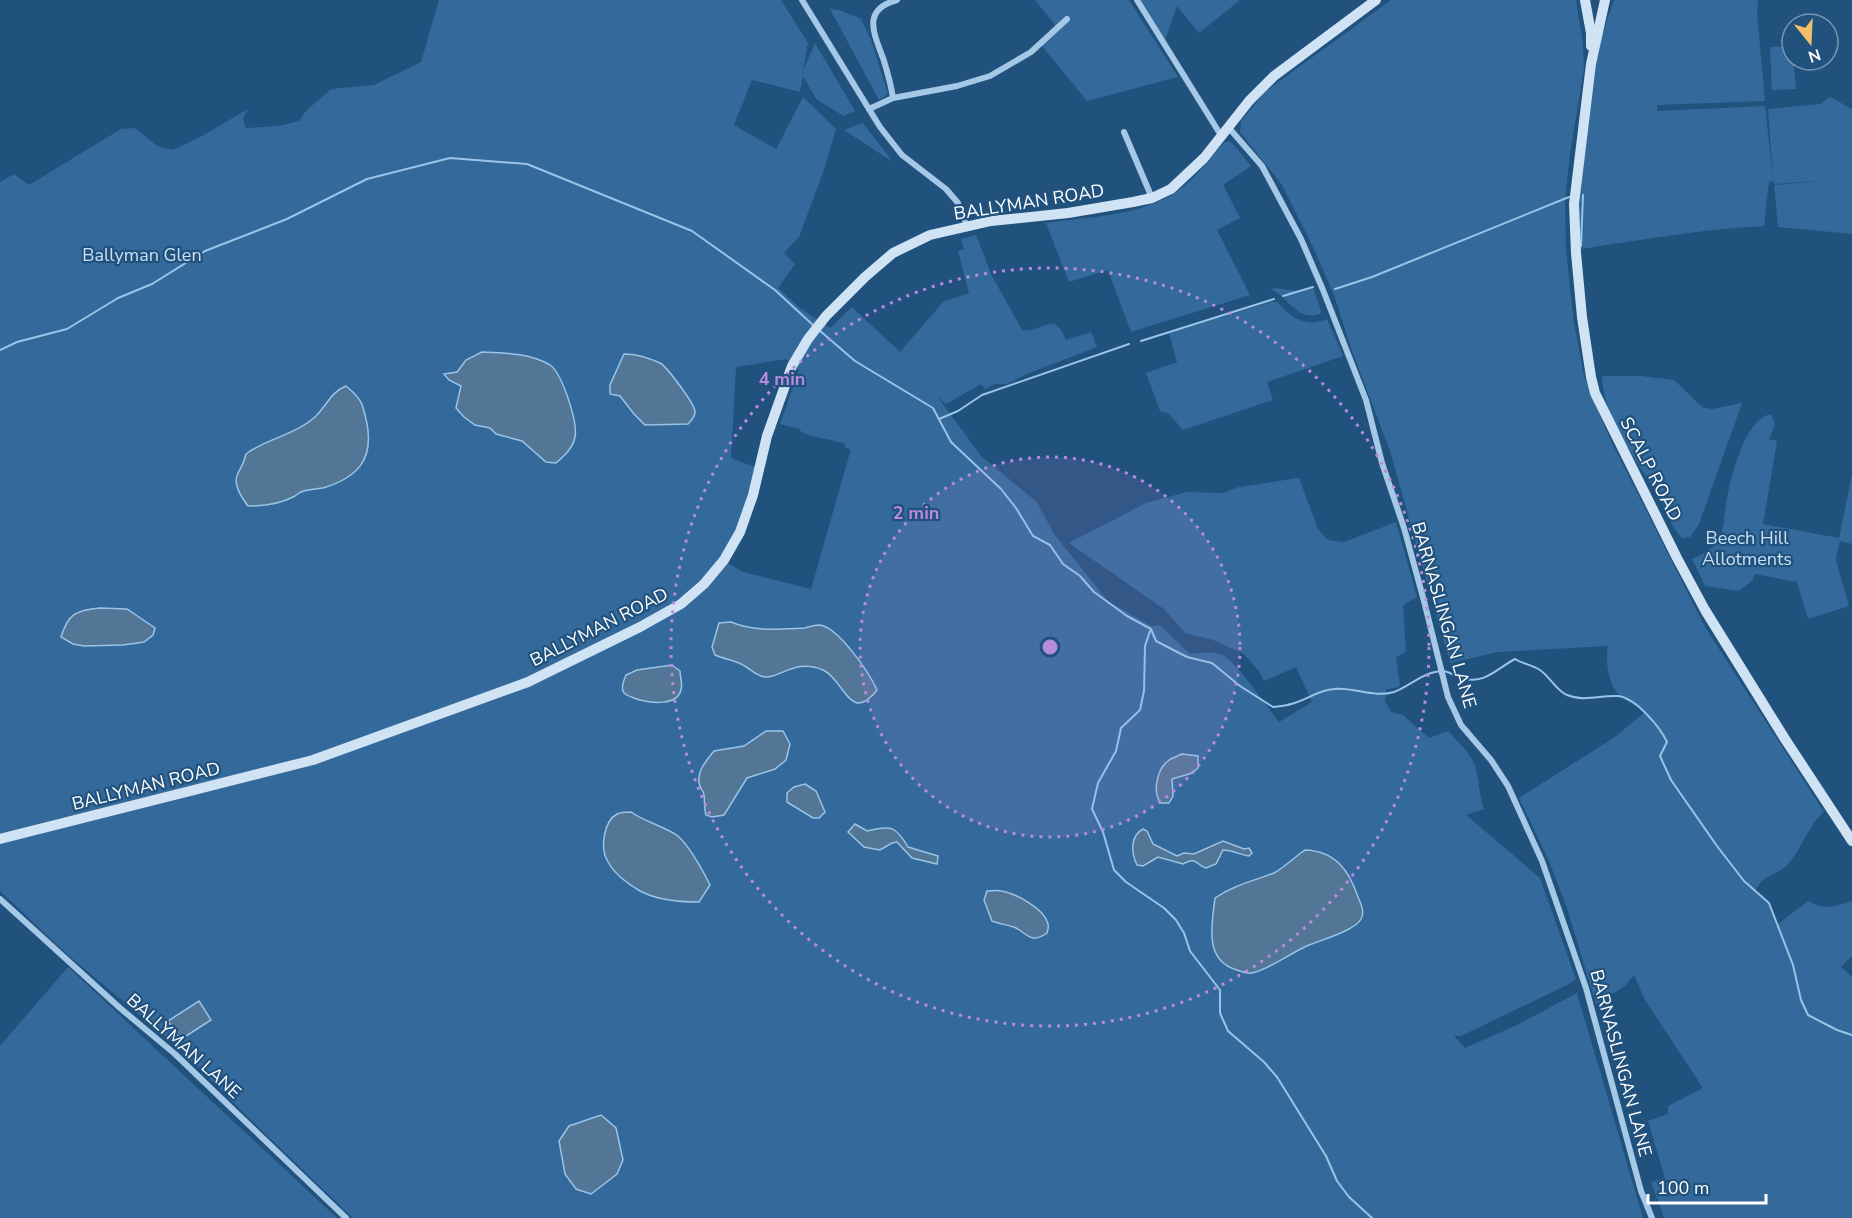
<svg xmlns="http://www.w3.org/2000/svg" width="1852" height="1218" font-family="'Nunito Sans',sans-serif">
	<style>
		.green { fill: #346a9b; fill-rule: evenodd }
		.water { fill: #537596; stroke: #99c4e8; stroke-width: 1.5 }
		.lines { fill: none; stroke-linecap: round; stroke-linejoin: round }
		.stream { stroke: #99c4e8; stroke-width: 2 }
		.street { stroke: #a5c8e6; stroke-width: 6 }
		.secondary { stroke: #cfe3f5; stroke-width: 10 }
		.ring { fill: none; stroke: #b68bdc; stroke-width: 3; stroke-dasharray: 3 6 }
		.labels { text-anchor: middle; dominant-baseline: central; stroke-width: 4.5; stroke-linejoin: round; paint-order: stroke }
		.street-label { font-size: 18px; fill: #fff; stroke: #21517d }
		.park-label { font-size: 18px; fill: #c8e0f5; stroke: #21517d }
		.centre { fill: #b68bdc; stroke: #21517d; stroke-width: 3 }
		.ring-label { font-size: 18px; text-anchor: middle; font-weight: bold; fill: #b68bdc; stroke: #21517d; stroke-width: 4.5; stroke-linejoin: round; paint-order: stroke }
	</style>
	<rect width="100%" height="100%" fill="#21517d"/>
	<g class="green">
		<path d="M439,0H781L808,43L803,71L815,43L855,111L844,116L817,100L803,76L800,92L752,80L734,125L776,149L803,97L836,129L824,170L799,237L784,253L795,264L778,288L800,308L830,328L852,307L900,352L943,302L969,293L958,251L964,249L961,239L976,235L992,276L1022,330C1043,334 1053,308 1066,340L1091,332L1097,347L1027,374L1007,384H995L985,389L981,384L946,404L937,396L981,456L1037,502L1054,534L1108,601L1151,626L1160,625L1190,654C1200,653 1212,650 1222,655C1236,661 1268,708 1279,722L1312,702L1296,667L1264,681L1259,671L1244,654L1213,640L1185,633L1164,609L1069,543L1146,503L1187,492L1223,493L1239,487L1299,478L1318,529L1328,540L1344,542L1396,522L1417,597L1403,605L1406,652L1396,657L1400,686L1386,690L1385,701L1391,712L1403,715L1429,738L1448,731C1457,741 1470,752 1475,766C1479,777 1479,795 1484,809L1466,815L1540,878L1576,979L1569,984L1461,1036H1454L1465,1048L1517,1025L1577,993L1643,1218H353L251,1120L180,1049L68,955L0,891V182L14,174L29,185L121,129L135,128L157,146L173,150L202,136L248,109L243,119L246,128L279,126L299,121L306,111L331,89L374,85L421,62ZM786,359L799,370L780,424L800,429L801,432C815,438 830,439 845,444V448L851,449L811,589L743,572L725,561L757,468L731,458L736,367Z"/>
		<polygon points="1035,0 1129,0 1178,77 1087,101 1042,46 1056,26"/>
		<polygon points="1141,0 1240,0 1199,33 1177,6 1165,40"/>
		<path d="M1391,0H1576L1583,44L1584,68L1570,154L1565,201L1566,250L1574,323L1584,376L1609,437L1705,627L1824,812C1808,825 1802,849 1788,864C1781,872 1771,874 1763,880C1760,882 1757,888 1755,891L1769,903L1777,925L1808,901C1824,911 1836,906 1852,901V956L1841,967L1852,977V1218H1664L1651,1182L1665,1178L1648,1121L1668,1114V1106L1703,1088L1645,1000L1634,975L1625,986L1596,1004L1566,905L1548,859L1519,798L1615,737L1645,712C1638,706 1627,702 1620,696C1608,685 1605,660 1608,646L1498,652L1450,663L1390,451L1352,351L1334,295L1313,247L1282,185L1240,132L1241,121L1266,91Z"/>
		<path d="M1614,0H1758L1757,14L1765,101L1657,105V111L1765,106L1773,179L1768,109L1821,104L1830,97L1852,109V234L1778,227L1774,185L1830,180L1774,184V181L1769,182L1764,226C1702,229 1642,240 1581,249L1579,212L1584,148L1599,44Z"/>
		<polygon points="830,9 839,10 861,19 871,40 888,94 879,100"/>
		<polygon points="1792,46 1796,89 1772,90 1770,47"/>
		<polygon points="863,123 893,162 844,130"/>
		<path d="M1229,141L1235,146L1251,166L1223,185L1240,218L1217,230L1250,295L1131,332L1108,270L1069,282L1046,223C1087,217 1139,216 1175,193C1193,181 1206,163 1220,147L1225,142Z"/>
		<path d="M1276,288L1296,291L1313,288L1321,311L1320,314C1297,322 1289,297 1270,289Z"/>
		<path d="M1271,302H1277C1292,318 1305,328 1327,319L1343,356L1267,382L1273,400L1183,430L1169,414L1160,411L1146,373L1177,362L1169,333Z"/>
		<path d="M1602,376H1641L1674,380L1702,407L1712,409L1742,403L1699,524L1690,537L1682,538C1672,529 1668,514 1662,502C1641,466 1602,417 1602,376Z"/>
		<path d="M1771,414L1775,425L1769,439L1777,441L1763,524L1839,538L1852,475V544L1840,541L1836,557L1837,564L1849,606L1808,619L1797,582L1755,574L1752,581L1739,591L1705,586L1692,559C1702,555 1712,549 1718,541C1724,533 1724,515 1726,505C1730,480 1744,419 1771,414Z"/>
		<polygon points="68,967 337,1218 0,1218 0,1046"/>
	</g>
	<g class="water">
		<path d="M482,352C505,353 530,353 550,365C562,373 578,422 575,437C573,448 564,456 556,463L546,462L522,441L496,434L490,428L475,425L464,417L456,408L461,386L449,380L444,374L457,372L466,360Z"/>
		<path d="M624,354C636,354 649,358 660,363C667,367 695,404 695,412C695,417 691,421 688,424L645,425L634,414L620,396L610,394V385Z"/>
		<path d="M346,386C362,399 363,404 367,424C374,461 356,478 323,488C316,489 307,489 301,492C298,493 296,496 293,497C280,504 263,506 248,506C242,498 232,484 238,473C242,466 244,463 246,454C267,438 296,435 316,416C327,405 331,392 346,386Z"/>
		<path d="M100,608L127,609L155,628L153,635L144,642L123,645L84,646L73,644L61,637C68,614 76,610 100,608Z"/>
		<path d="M731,622C754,632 780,629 805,628C809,627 814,625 819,625C838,626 870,674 877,690C850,725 844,679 823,670C794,657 777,682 761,676C754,674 748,667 741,664C733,660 724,659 715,655L712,647L719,623Z"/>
		<path d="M672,665L680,671C680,677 683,684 681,690C677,706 651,703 640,700C623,695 618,693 626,675L637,670Z"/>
		<path d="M766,731H783L790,744L786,760L775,769L747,778L724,815L712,817L706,815C704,808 705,802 704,795C702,786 703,795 700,786C695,773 706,761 714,751L744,746Z"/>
		<path d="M1182,754L1198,756V768L1192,773L1172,779L1173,796L1169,803H1161C1152,793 1157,769 1168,761C1171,758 1178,756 1182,754Z"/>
		<polygon points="805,784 816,791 825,812 819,818 813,818 787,802 787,793 794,787"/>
		<path d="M631,812C645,822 666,827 678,836C691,848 702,869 710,885L699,902C680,902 657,900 640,891C627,883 614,874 607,860C600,847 604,821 617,814C621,812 627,812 631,812Z"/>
		<path d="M855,824L867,831C891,825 896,826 908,847L938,856L937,864L912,858L897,842L892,843L880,850L864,847L848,832Z"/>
		<path d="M1143,829L1147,831L1153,844L1177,856L1184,853L1194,854L1223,841L1244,849L1249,848L1252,853L1249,856C1240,855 1233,850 1223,850L1216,864L1206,868C1195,865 1198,856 1183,864L1158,857L1143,866L1137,865C1131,853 1130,836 1143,829Z"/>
		<path d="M1305,850C1335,851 1349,870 1358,897C1361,904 1365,912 1361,919C1356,930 1321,940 1309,945C1292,952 1268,970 1252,973C1246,974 1240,971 1234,969C1204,958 1212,924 1215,898C1234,885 1253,881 1274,873C1282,869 1296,856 1305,850Z"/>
		<path d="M987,891C991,891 997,890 1001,891C1015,893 1045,909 1048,924C1049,927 1048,930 1047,933C1031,944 1029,935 1016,928C1010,925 999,924 992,921L984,900Z"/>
		<polygon points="199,1001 211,1020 180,1040 168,1021"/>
		<polygon points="601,1115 616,1128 623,1160 617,1174 591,1194 576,1189 565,1174 559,1141 569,1126"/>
	</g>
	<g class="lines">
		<g class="stream">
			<polyline points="1581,246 1583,195"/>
			<polyline points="1335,289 1372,277 1569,197"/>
			<polyline points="1283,296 1313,287"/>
			<path d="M819,330L855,361L933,408L951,442L1001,489L1016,508L1033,536L1050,545L1063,564L1080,576L1094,592L1127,616L1151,629L1156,641L1187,657L1212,663L1240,686L1273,707C1279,706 1286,706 1291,704C1307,700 1318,690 1334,689C1355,687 1373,698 1394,692C1408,687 1420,675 1435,672C1448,669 1451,675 1461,678C1485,685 1496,669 1515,659C1523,664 1533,665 1540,670C1550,677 1557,691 1567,695C1584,702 1601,695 1618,696C1636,698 1660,727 1667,742L1660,756L1671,780L1717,846L1744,881L1769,903L1793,965L1801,1000L1808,1015L1837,1030L1852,1035"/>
			<polyline points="1141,341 1274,299"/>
			<polyline points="0,350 17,342 67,329 118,298 152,284 205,251 287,219 367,179 450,158 527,164 692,231 775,290 814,326"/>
			<polyline points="939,419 958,411 982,395 1129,344"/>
			<polyline points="1150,631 1145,646 1144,691 1140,710 1121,728 1116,751 1098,783 1092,809 1103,832 1114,870 1126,882 1164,908 1176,920 1184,933 1190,951 1220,990 1220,1013 1228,1031 1264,1062 1277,1077 1326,1156 1337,1181 1349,1197 1372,1218"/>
		</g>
		<g class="street">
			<polyline points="802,0 880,127 902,155 946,189 958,203 967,226"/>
			<polyline points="1137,0 1222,137"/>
			<path d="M893,98C891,85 888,74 884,61C875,35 860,10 897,0"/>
			<polyline points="869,109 893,98 957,86 990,76 1031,52 1067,19"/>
			<polyline points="1229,128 1262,166 1301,239 1323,290 1366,400 1382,463 1404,528 1424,601 1448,697 1461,725 1491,760 1508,786 1542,861 1586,988 1641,1191 1652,1218"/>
			<polyline points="1124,132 1152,198"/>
			<polyline points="0,899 120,1008 175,1054 346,1218"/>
		</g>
		<g class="secondary">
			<polyline points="1585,0 1591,33 1591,46"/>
			<polyline points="1605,0 1591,64 1574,204 1576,253 1582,317 1591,377 1595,393 1677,558 1705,610 1785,739 1852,841"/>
			<polyline points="0,839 313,760 528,682 640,627 681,604 704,584 724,560 740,532 753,495 767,436 792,366 808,339 826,316 865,277 893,253 930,235 991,221 1068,213 1133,202 1152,198 1171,189 1204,158 1249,101 1274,76 1376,0"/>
		</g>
	</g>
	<circle cx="1050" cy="647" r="190" fill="#b68bdc" fill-opacity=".12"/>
	<g class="ring">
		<circle cx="1050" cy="647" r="190"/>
		<circle cx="1050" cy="647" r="379"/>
	</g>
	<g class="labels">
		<g class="street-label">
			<text transform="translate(1029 202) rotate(-9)">BALLYMAN ROAD</text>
			<text transform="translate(1651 469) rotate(63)">SCALP ROAD</text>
			<text transform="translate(1444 615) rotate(74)">BARNASLINGAN LANE</text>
			<text transform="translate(599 627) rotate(-27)">BALLYMAN ROAD</text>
			<text transform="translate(146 786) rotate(-14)">BALLYMAN ROAD</text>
			<text transform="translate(184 1046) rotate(42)">BALLYMAN LANE</text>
			<text transform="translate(1621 1063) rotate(75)">BARNASLINGAN LANE</text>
		</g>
		<g class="park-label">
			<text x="142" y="255">Ballyman Glen</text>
			<text x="1747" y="538">Beech Hill<tspan x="1747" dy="21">Allotments</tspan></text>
		</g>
	</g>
	<circle cx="1050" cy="647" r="9" class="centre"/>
	<g class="ring-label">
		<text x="782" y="385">4 min</text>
		<text x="916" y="519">2 min</text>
	</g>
	<g transform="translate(1810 42) rotate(162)"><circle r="28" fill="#21517d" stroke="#7a97b1" stroke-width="1.5"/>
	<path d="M0-4.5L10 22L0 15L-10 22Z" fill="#f3bf67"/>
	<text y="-9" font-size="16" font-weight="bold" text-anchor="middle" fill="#ffffff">N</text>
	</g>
	<path d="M1648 1194v9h118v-9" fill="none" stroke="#ffffff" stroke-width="3"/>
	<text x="1657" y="1194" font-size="18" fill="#ffffff" stroke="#21517d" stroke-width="4.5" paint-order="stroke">100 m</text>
</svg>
